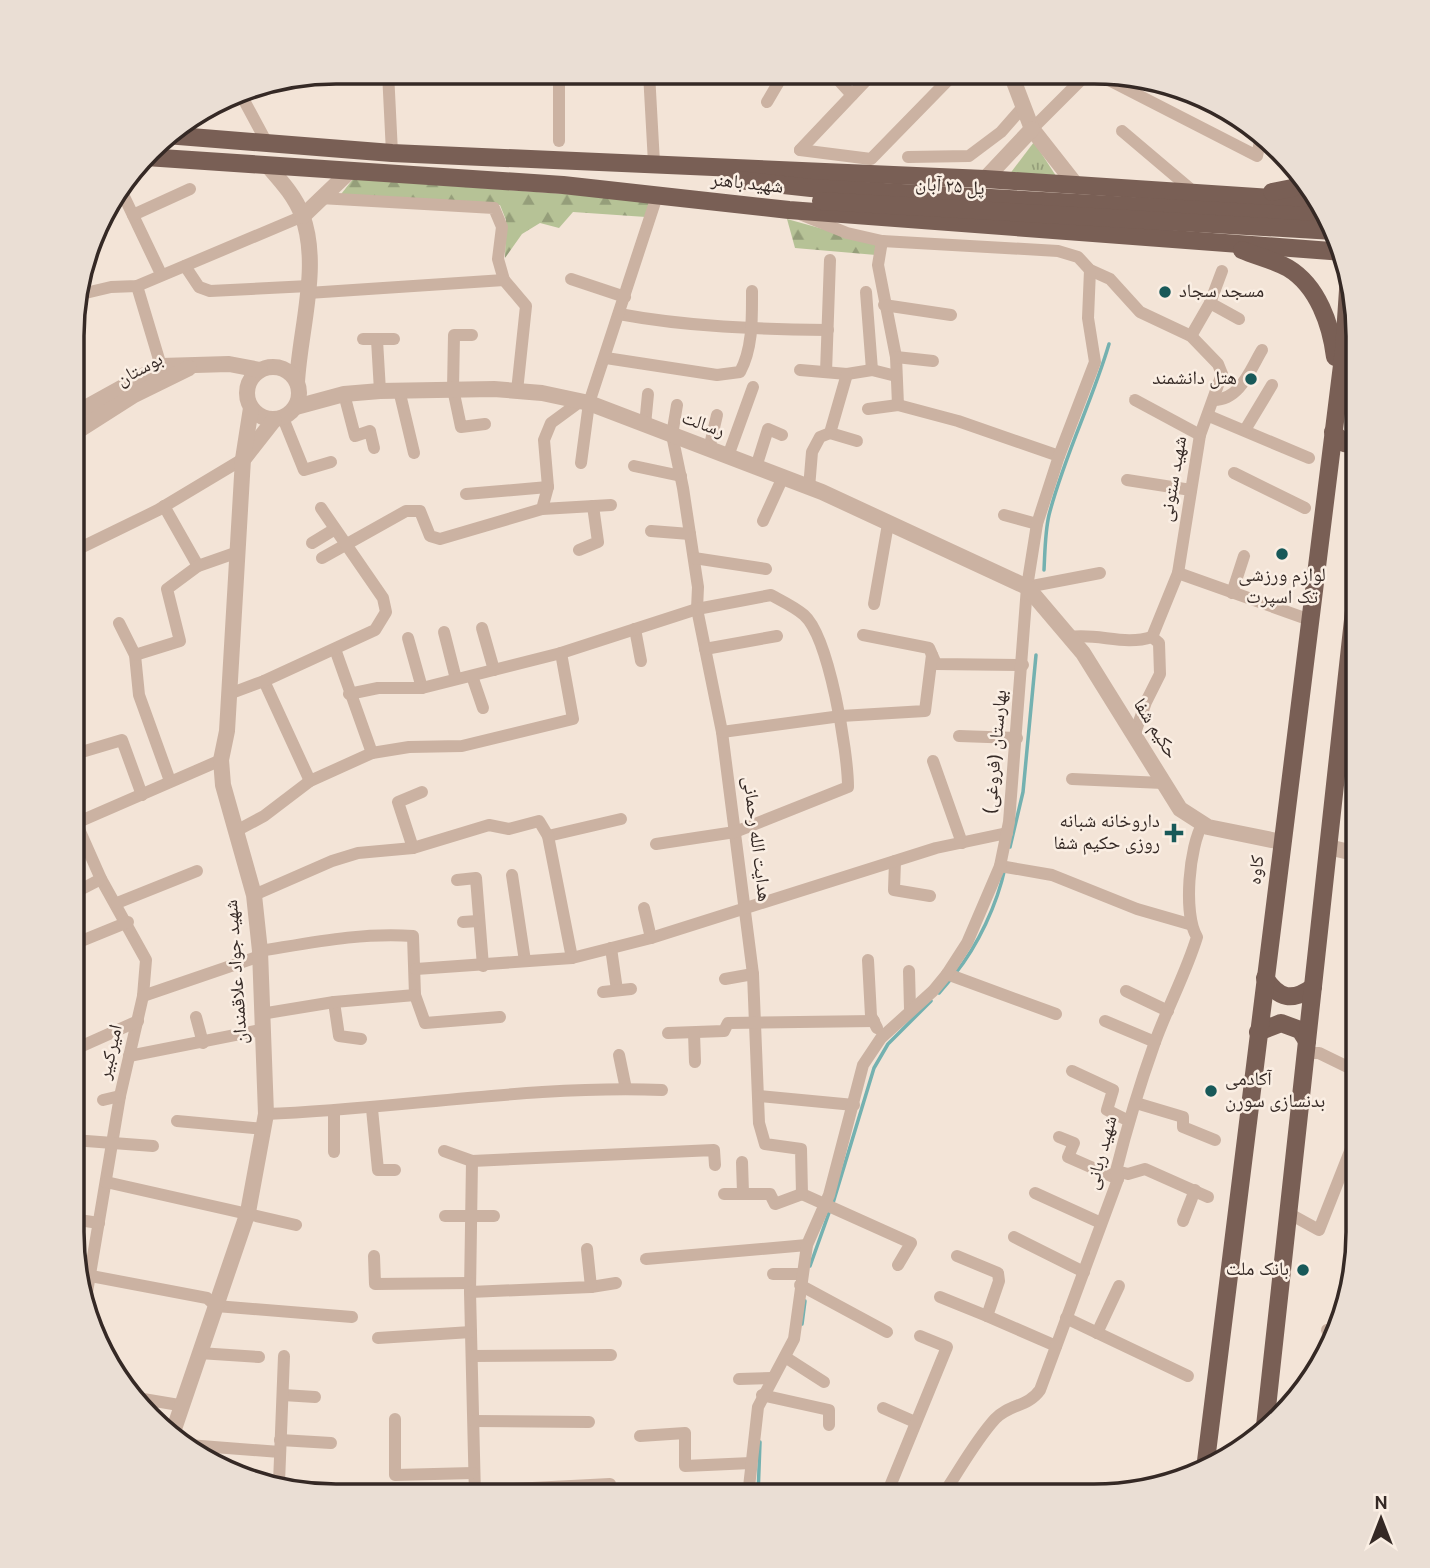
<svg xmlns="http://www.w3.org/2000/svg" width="1430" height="1568" font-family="Overpass,'Noto Naskh Arabic',sans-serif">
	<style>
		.grass { fill: url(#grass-tufts) }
		.forest { fill: url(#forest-firs) }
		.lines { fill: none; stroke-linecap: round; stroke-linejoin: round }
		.stream { stroke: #74b1b0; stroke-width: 3.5 }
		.minor { stroke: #cbb2a2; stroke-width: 12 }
		.tertiary { stroke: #cbb2a2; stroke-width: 16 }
		.primary { stroke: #795f55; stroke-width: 18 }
		.poi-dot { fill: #185959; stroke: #faeee3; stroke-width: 2.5 }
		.labels { text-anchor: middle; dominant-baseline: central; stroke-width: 5; stroke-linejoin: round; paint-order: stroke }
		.street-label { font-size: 19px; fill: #352925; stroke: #faeee3 }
		.poi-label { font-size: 19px; fill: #352925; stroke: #faeee3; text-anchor: end }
		.rim { fill: none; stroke: #352925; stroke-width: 3.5 }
	</style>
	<defs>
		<pattern id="grass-tufts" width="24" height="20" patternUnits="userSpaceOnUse" patternTransform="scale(1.75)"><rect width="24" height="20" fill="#b6c296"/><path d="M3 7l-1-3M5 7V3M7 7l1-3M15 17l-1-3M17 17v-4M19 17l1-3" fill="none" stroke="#959e7a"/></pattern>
		<pattern id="forest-firs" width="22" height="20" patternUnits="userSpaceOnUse" patternTransform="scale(1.75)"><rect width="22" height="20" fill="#b6c296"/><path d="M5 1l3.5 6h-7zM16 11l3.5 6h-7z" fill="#959e7a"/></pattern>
	</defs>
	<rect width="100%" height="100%" fill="#f3e4d7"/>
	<polygon class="grass" points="1034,142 1058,179 1009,175"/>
	<g class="forest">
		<polygon points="353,179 651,200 646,217 573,212 559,228 540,223 522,234 505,258 506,220 500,205 338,198"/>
		<polygon points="787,219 877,244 876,255 795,248"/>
	</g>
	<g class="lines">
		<g class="stream">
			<path d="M1044,570C1045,552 1045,532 1049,515C1064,456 1092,402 1109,344"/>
			<polyline points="1010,847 1023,792 1036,655"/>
			<path d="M955,974C978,945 997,905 1005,868"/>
			<polyline points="939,993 950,980"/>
			<polyline points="833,1203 874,1068 888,1044 931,1001"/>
			<polyline points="810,1266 830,1210"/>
			<polyline points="802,1324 805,1301"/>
			<polyline points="758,1496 760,1442"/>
		</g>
		<g class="minor">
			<polyline points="388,72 392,153"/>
			<polyline points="559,72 559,141"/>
			<polyline points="649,73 654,163"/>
			<polyline points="832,73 852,95"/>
			<polyline points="1097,74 1257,156 1261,137"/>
			<polyline points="240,93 267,143"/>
			<polyline points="767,102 784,73"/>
			<polyline points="1032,129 1087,74"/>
			<polyline points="1122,131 1194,192"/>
			<polyline points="800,150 871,159 955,73"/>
			<polyline points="800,150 873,73"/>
			<polyline points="908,157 969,156 1001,132 1023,107"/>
			<polyline points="120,188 161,274"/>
			<polyline points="320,198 494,208 502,227 498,259 504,280 526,306 517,391"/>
			<polyline points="133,215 190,189"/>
			<path d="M802,215L847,233L882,241L1058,251L1078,257L1090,270L1110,279L1140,312L1191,336L1218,364L1222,374L1200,435L1178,573L1152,637C1124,646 1099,633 1070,637"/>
			<polyline points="882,241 878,265 896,357 898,405"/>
			<polyline points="185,266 199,287 210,291 309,286"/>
			<polyline points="571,279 625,297"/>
			<polyline points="137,286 161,366"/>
			<polyline points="866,292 872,370"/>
			<polyline points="308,293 504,280"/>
			<polyline points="77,295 111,287 137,286 303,216"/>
			<polyline points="1210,303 1239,319"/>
			<polyline points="884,305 951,315"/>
			<path d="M619,314C688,327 758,329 828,330"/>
			<polyline points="472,335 454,335 453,389 461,427 485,424"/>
			<polyline points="1191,336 1210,303 1222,271"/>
			<polyline points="363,339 394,339"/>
			<polyline points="377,340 380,391"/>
			<polyline points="896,357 933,361"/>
			<path d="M606,358L717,375L740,372C753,348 752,318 752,291"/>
			<polyline points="800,370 847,374 872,370 896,376"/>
			<polyline points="826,372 830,260"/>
			<polyline points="399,390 414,453"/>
			<polyline points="344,394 355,436 370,431 374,448"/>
			<polyline points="1135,400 1200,435"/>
			<path d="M1214,400C1240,400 1250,370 1262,350"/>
			<polyline points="677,405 672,435 683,488 698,587 697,609 722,732 753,974 759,1123 765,1144 801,1149 802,1194 911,1243 898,1265"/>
			<polyline points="868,409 898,405 958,421 1059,456"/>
			<polyline points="1209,416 1309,458"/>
			<polyline points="283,418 304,470 331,462"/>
			<polyline points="645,425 648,394"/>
			<polyline points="1245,430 1272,385"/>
			<polyline points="830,433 857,441"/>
			<polyline points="709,449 717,415"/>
			<polyline points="728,456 753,387"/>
			<polyline points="581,463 589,403 657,196"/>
			<polyline points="634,466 681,476"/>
			<polyline points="756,467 768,429 782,435"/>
			<polyline points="1234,473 1305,508"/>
			<polyline points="1127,480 1191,490"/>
			<polyline points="809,488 812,452 820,437 830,433 847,374"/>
			<polyline points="466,494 548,487"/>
			<polyline points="164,506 198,566"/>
			<polyline points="542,509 611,505"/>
			<polyline points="1004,515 1037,524"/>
			<polyline points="763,521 783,477"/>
			<polyline points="651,531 690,534"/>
			<polyline points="312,543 335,529"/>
			<polyline points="76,550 158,510 243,459"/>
			<polyline points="579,550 598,542 593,506"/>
			<polyline points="322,558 406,511 420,511 430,536 440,539 542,509 548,487 544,440 551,423 581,401"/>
			<polyline points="694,558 766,569"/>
			<polyline points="1178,573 1310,620"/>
			<polyline points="1027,587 1100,573"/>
			<polyline points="1232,593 1244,556"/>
			<polyline points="874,604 888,524"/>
			<polyline points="119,623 135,655 139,695 170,781"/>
			<polyline points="482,628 494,670"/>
			<polyline points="635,629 641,661"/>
			<polyline points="444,632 456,679"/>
			<polyline points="863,635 929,648 936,664 1023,665"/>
			<polyline points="408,638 422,688"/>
			<polyline points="335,649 372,753"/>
			<polyline points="705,649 777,636"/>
			<polyline points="135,655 180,641 167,589 198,566 238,552"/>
			<polyline points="472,676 483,708"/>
			<polyline points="75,679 78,678"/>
			<polyline points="264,681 310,781"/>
			<polyline points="229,694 264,681 375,630 386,612 383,598 321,508"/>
			<path d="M349,694L378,688H422L561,653L697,609L771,595C782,601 795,607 804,615C829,637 848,752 848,787L735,832L656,844"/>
			<polyline points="722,732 841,716 925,711 932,655"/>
			<polyline points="959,736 1017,738"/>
			<polyline points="1134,736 1146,702 1160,674 1159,643 1152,637"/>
			<polyline points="85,751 122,740 142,795"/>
			<polyline points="933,761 962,843"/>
			<polyline points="1072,779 1163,783"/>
			<polyline points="74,818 101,879 146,960 143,996 120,1096 84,1310"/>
			<polyline points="76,823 221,760"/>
			<polyline points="236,831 264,816 310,781 372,753 409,747 462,746 573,719 561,653"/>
			<polyline points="548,836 621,819"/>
			<polyline points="413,848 398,802 422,792"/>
			<polyline points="895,861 894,890 930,896"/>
			<polyline points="1000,866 1052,875 1137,909 1189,924"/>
			<polyline points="512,875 525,961"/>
			<polyline points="457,880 476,878 483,966"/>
			<polyline points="74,893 101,879"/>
			<polyline points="254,895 332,861 358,853 413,848 489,825 509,829 539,821 548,836 572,958"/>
			<polyline points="117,903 197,871"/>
			<polyline points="644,908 651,938"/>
			<polyline points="463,922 478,921"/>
			<polyline points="74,944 128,922"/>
			<polyline points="611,948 617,990"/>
			<path d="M260,951C310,943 362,932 413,936L415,995L425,1023L500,1017"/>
			<polyline points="868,960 871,1016 877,1028"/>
			<polyline points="416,969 572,958 651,938 936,848 1007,833"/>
			<polyline points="909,971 910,1009"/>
			<polyline points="947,974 1056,1014"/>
			<polyline points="725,979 753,974"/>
			<polyline points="1126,991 1168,1011"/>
			<polyline points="603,992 631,989"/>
			<polyline points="143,996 260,956"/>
			<polyline points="334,1002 339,1036 361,1039"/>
			<polyline points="261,1014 334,1002 415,995"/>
			<polyline points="196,1017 203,1043"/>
			<polyline points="1105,1021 1155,1042"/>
			<polyline points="668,1033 724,1031 728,1023 874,1021"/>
			<polyline points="694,1033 695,1062"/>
			<polyline points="73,1050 138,1021"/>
			<polyline points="1305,1053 1319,1053 1358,1072"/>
			<polyline points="619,1055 626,1089"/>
			<polyline points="129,1056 261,1030"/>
			<polyline points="1072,1071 1113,1090 1107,1110 1129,1121"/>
			<polyline points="759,1096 854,1105"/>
			<polyline points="103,1100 120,1096"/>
			<polyline points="1136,1103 1183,1117 1183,1127 1215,1140"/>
			<polyline points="372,1109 378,1170 395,1170"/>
			<path d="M266,1114C398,1109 530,1085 662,1090"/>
			<polyline points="177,1121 264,1129"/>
			<polyline points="1059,1137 1074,1143 1068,1157 1118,1179"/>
			<polyline points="73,1140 153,1146"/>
			<polyline points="444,1151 472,1161 714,1150 715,1165"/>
			<polyline points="334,1152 334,1111"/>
			<polyline points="472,1161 470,1292 475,1496"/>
			<polyline points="742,1162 743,1193"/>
			<polyline points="1116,1171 1128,1174 1145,1169 1208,1197"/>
			<polyline points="106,1182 296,1225"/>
			<polyline points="1035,1193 1101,1223"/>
			<polyline points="724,1194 770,1194 775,1204 802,1194"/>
			<polyline points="1288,1213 1319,1230 1358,1131"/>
			<polyline points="445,1216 494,1216"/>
			<polyline points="72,1219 99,1223"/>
			<polyline points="1183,1221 1195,1190"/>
			<polyline points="1014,1237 1084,1272"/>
			<polyline points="374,1256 375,1284 470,1283"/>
			<polyline points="957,1256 998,1273 999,1281 987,1316 1056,1346"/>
			<polyline points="646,1259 807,1245"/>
			<polyline points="773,1274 802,1274"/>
			<polyline points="91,1276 207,1298 216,1306 352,1317"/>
			<polyline points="800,1285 887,1332"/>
			<polyline points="591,1287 616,1283"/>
			<polyline points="470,1292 591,1287 587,1249"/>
			<polyline points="940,1297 987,1316"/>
			<polyline points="1066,1318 1188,1376"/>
			<polyline points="1327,1330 1332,1334"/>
			<polyline points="1097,1333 1119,1286"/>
			<polyline points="378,1338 471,1332"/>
			<polyline points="199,1353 259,1357"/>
			<polyline points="472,1356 611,1355"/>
			<polyline points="785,1357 824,1382"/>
			<polyline points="739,1379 771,1378"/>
			<polyline points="283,1395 315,1397"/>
			<polyline points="762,1395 829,1410 829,1425"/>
			<polyline points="137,1398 179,1405"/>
			<polyline points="883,1408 915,1422"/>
			<polyline points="395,1419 395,1475 473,1473"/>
			<polyline points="474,1421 589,1422"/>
			<polyline points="640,1436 685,1433 685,1466 751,1463"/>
			<polyline points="280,1440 331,1443"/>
			<polyline points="188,1445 280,1452"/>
			<polyline points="279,1483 284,1356"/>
			<polyline points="475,1491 610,1484"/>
			<polyline points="748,1496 758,1407 794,1339 807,1245 829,1195 863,1065 881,1038 933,991 947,974 967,943 1000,866 1009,822 1027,587 1037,524 1059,456 1095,362 1088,318 1090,270"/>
			<polyline points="808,1496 822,1492 854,1496"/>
			<polyline points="886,1496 947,1347 920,1336"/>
			<path d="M942,1496C959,1471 975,1441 995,1419C1009,1404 1028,1407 1040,1390L1118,1179L1116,1171C1127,1127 1140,1084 1155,1042C1168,1006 1186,973 1197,937C1183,914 1189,846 1203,823"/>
		</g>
		<g class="tertiary">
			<polyline points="1011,74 1032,129 1076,185"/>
			<path d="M268,166C281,181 295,196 302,215C321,265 300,329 297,382"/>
			<polyline points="985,179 1032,129"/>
			<polyline points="303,216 350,171"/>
			<circle cx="273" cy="393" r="26"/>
			<polyline points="296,407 344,394 380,391 494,389 542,393 589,403 822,492 1027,587 1083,653 1180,809 1208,827 1282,842"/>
			<polyline points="76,413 161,366 229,364 260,370"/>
			<polyline points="76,432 134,395 189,368"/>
			<polyline points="245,457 274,420"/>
			<polyline points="1328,847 1358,854"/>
			<polyline points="173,1432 248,1212 266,1114 260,951 254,895 223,785 221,760 227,731 243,459 251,408"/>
		</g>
		<g class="primary">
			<polyline points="166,135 392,153 985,179 1319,201"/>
			<polyline points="146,157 563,185 789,210 1344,252"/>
			<polyline points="738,180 811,188 1327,217"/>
			<polyline points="1272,192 1292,188 1305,181"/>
			<polyline points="821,201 1334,231"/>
			<path d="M1242,250C1256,256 1274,260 1288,268C1318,286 1331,325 1335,357"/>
			<polyline points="1333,432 1344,443 1358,445"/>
			<path d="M1265,978C1279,999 1292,1002 1313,987"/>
			<polyline points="1258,1032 1281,1023 1300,1030 1307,1041"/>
			<polyline points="1265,1426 1358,574"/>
			<polyline points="1205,1469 1344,349 1349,275"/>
		</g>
	</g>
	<g class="poi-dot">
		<circle cx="1165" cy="292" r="7"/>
		<circle cx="1251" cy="379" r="7"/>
		<circle cx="1282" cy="554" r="7"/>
		<path d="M1170.5 822.5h7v7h7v7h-7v7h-7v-7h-7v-7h7z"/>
		<circle cx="1211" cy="1091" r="7"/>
		<circle cx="1303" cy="1270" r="7"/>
	</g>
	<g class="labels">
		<g class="street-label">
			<text transform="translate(747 184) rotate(6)">شهید باهنر</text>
			<text transform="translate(950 187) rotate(4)">پل ۲۵ آبان</text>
			<text transform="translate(140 370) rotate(-28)">بوستان</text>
			<text transform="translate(703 425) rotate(20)">رسالت</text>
			<text transform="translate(1174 479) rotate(-80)">شهید ستونی</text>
			<text transform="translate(1155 729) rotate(58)">حکیم شفا</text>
			<text transform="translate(996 752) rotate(-85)">بهارستان (فروغی)</text>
			<text transform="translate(756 839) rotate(83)">هدایت الله رحمانی</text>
			<text transform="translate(1257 870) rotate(-83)">کاوه</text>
			<text transform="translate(237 972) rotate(-94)">شهید جواد علاقمندان</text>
			<text transform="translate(111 1052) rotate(-77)">امیرکبیر</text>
			<text transform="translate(1102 1153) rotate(-75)">شهید ربانی</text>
		</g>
		<g class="poi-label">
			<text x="1179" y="292" text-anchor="start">مسجد سجاد</text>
			<text x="1237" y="379">هتل دانشمند</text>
			<text x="1282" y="576" text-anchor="middle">لوازم ورزشی<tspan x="1282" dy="22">تک اسپرت</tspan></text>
			<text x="1160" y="822">داروخانه شبانه‌<tspan x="1160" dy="22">روزی حکیم شفا</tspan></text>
			<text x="1225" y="1080" text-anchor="start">آکادمی<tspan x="1225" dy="22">بدنسازی سورن</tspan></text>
			<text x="1289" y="1270">بانک ملت</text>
		</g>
	</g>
	<path d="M0 0H1430V1568H0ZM336 84H1094A252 252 0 0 1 1346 336V1232A252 252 0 0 1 1094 1484H336A252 252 0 0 1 84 1232V336A252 252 0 0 1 336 84Z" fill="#eaded4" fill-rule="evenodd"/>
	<path class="rim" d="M336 84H1094A252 252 0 0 1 1346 336V1232A252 252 0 0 1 1094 1484H336A252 252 0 0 1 84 1232V336A252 252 0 0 1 336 84Z"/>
	<g transform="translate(1381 1519)" stroke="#faeee3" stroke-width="5" paint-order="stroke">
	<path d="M0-5L12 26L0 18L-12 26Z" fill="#352925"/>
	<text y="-10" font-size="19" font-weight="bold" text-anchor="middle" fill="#352925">N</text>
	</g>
</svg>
